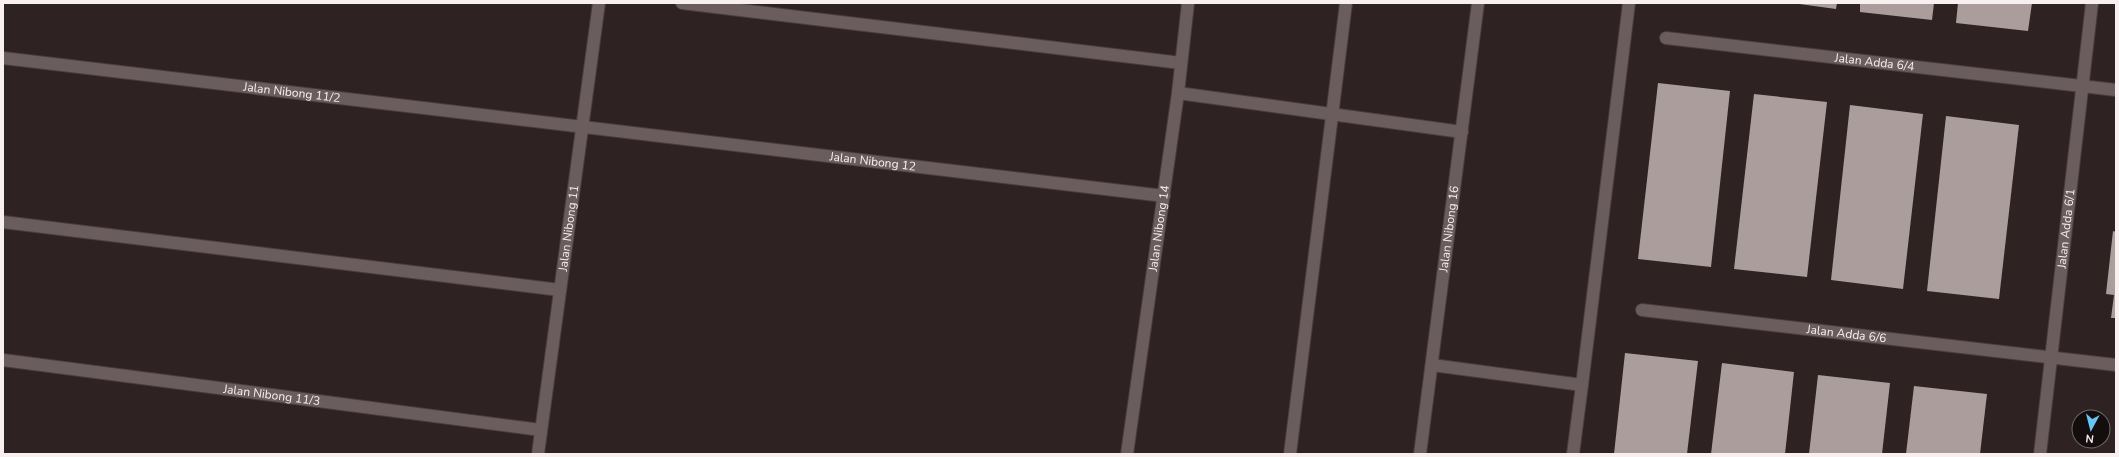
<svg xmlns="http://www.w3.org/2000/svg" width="2119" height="457" font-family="'Nunito Sans',sans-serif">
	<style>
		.building { fill: #ac9d9d }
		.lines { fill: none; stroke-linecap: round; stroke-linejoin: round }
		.minor-casing { stroke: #483e3e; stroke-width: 14 }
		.minor { stroke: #6b5d5d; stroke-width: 12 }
		.labels { text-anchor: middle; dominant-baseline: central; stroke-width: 4; stroke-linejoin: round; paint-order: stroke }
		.street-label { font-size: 12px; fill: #f8f0f0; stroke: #130e0d }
	</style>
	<rect width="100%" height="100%" fill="#2e2322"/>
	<g class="building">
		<polygon points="1792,3 1837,3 1836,9"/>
		<polygon points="1860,3 1934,3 1932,20 1860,12"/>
		<polygon points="1958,3 2032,3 2028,31 1956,23"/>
		<polygon points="1658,83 1730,91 1711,267 1638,259"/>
		<polygon points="1754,94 1827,102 1807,277 1734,269"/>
		<polygon points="1850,105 1923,114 1903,289 1831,280"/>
		<polygon points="1946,116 2019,125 1999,299 1927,291"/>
		<polygon points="2113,231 2116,232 2116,318 2111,318 2114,295 2106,294"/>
		<polygon points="1625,353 1698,361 1687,454 1614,454"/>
		<polygon points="1722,363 1794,372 1785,454 1711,454"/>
		<polygon points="1818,375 1890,383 1882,454 1809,454"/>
		<polygon points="1914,386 1987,394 1980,454 1906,454"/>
	</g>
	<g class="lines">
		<defs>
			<g id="minor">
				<polyline points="682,3 1181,63"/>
				<path id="s1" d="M1666,38L2116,90"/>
				<path id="s2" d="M3,58L1164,196"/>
				<polyline points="1178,93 1462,132"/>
				<polyline points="3,222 560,290"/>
				<path id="s3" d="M1642,310L2116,365"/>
				<path id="s4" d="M3,360L541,430"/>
				<polyline points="1432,365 1582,385 1573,454"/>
				<polyline points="1582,385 1629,3"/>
				<path id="s5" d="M538,454L599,3"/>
				<path id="s6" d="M1127,454L1178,93L1188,3"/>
				<polyline points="1290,454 1346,3"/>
				<path id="s7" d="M1420,454L1478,3"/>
				<path id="s8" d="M2040,454L2092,3"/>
			</g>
		</defs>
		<use href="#minor" class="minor-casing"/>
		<use href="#minor" class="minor"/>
	</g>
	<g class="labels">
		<g class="street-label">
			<text stroke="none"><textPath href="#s1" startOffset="210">Jalan Adda 6/4</textPath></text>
			<text stroke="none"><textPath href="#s2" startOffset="291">Jalan Nibong 11/2</textPath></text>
			<text stroke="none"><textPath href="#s2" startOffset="876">Jalan Nibong 12</textPath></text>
			<text stroke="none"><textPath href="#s5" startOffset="228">Jalan Nibong 11</textPath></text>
			<text stroke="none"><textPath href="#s6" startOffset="228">Jalan Nibong 14</textPath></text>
			<text stroke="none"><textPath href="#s7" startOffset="227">Jalan Nibong 16</textPath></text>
			<text stroke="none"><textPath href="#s8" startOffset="227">Jalan Adda 6/1</textPath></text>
			<text stroke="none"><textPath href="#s3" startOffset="206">Jalan Adda 6/6</textPath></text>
			<text stroke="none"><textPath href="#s4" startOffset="271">Jalan Nibong 11/3</textPath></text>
		</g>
	</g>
	<rect width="2119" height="457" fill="none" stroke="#f8f0f0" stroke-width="8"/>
	<g transform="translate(2091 429) rotate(187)"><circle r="19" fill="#130e0d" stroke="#6f6868"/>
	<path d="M0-3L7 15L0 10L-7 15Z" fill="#68c4f0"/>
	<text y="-6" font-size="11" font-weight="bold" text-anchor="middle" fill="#f8f0f0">N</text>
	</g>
</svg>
